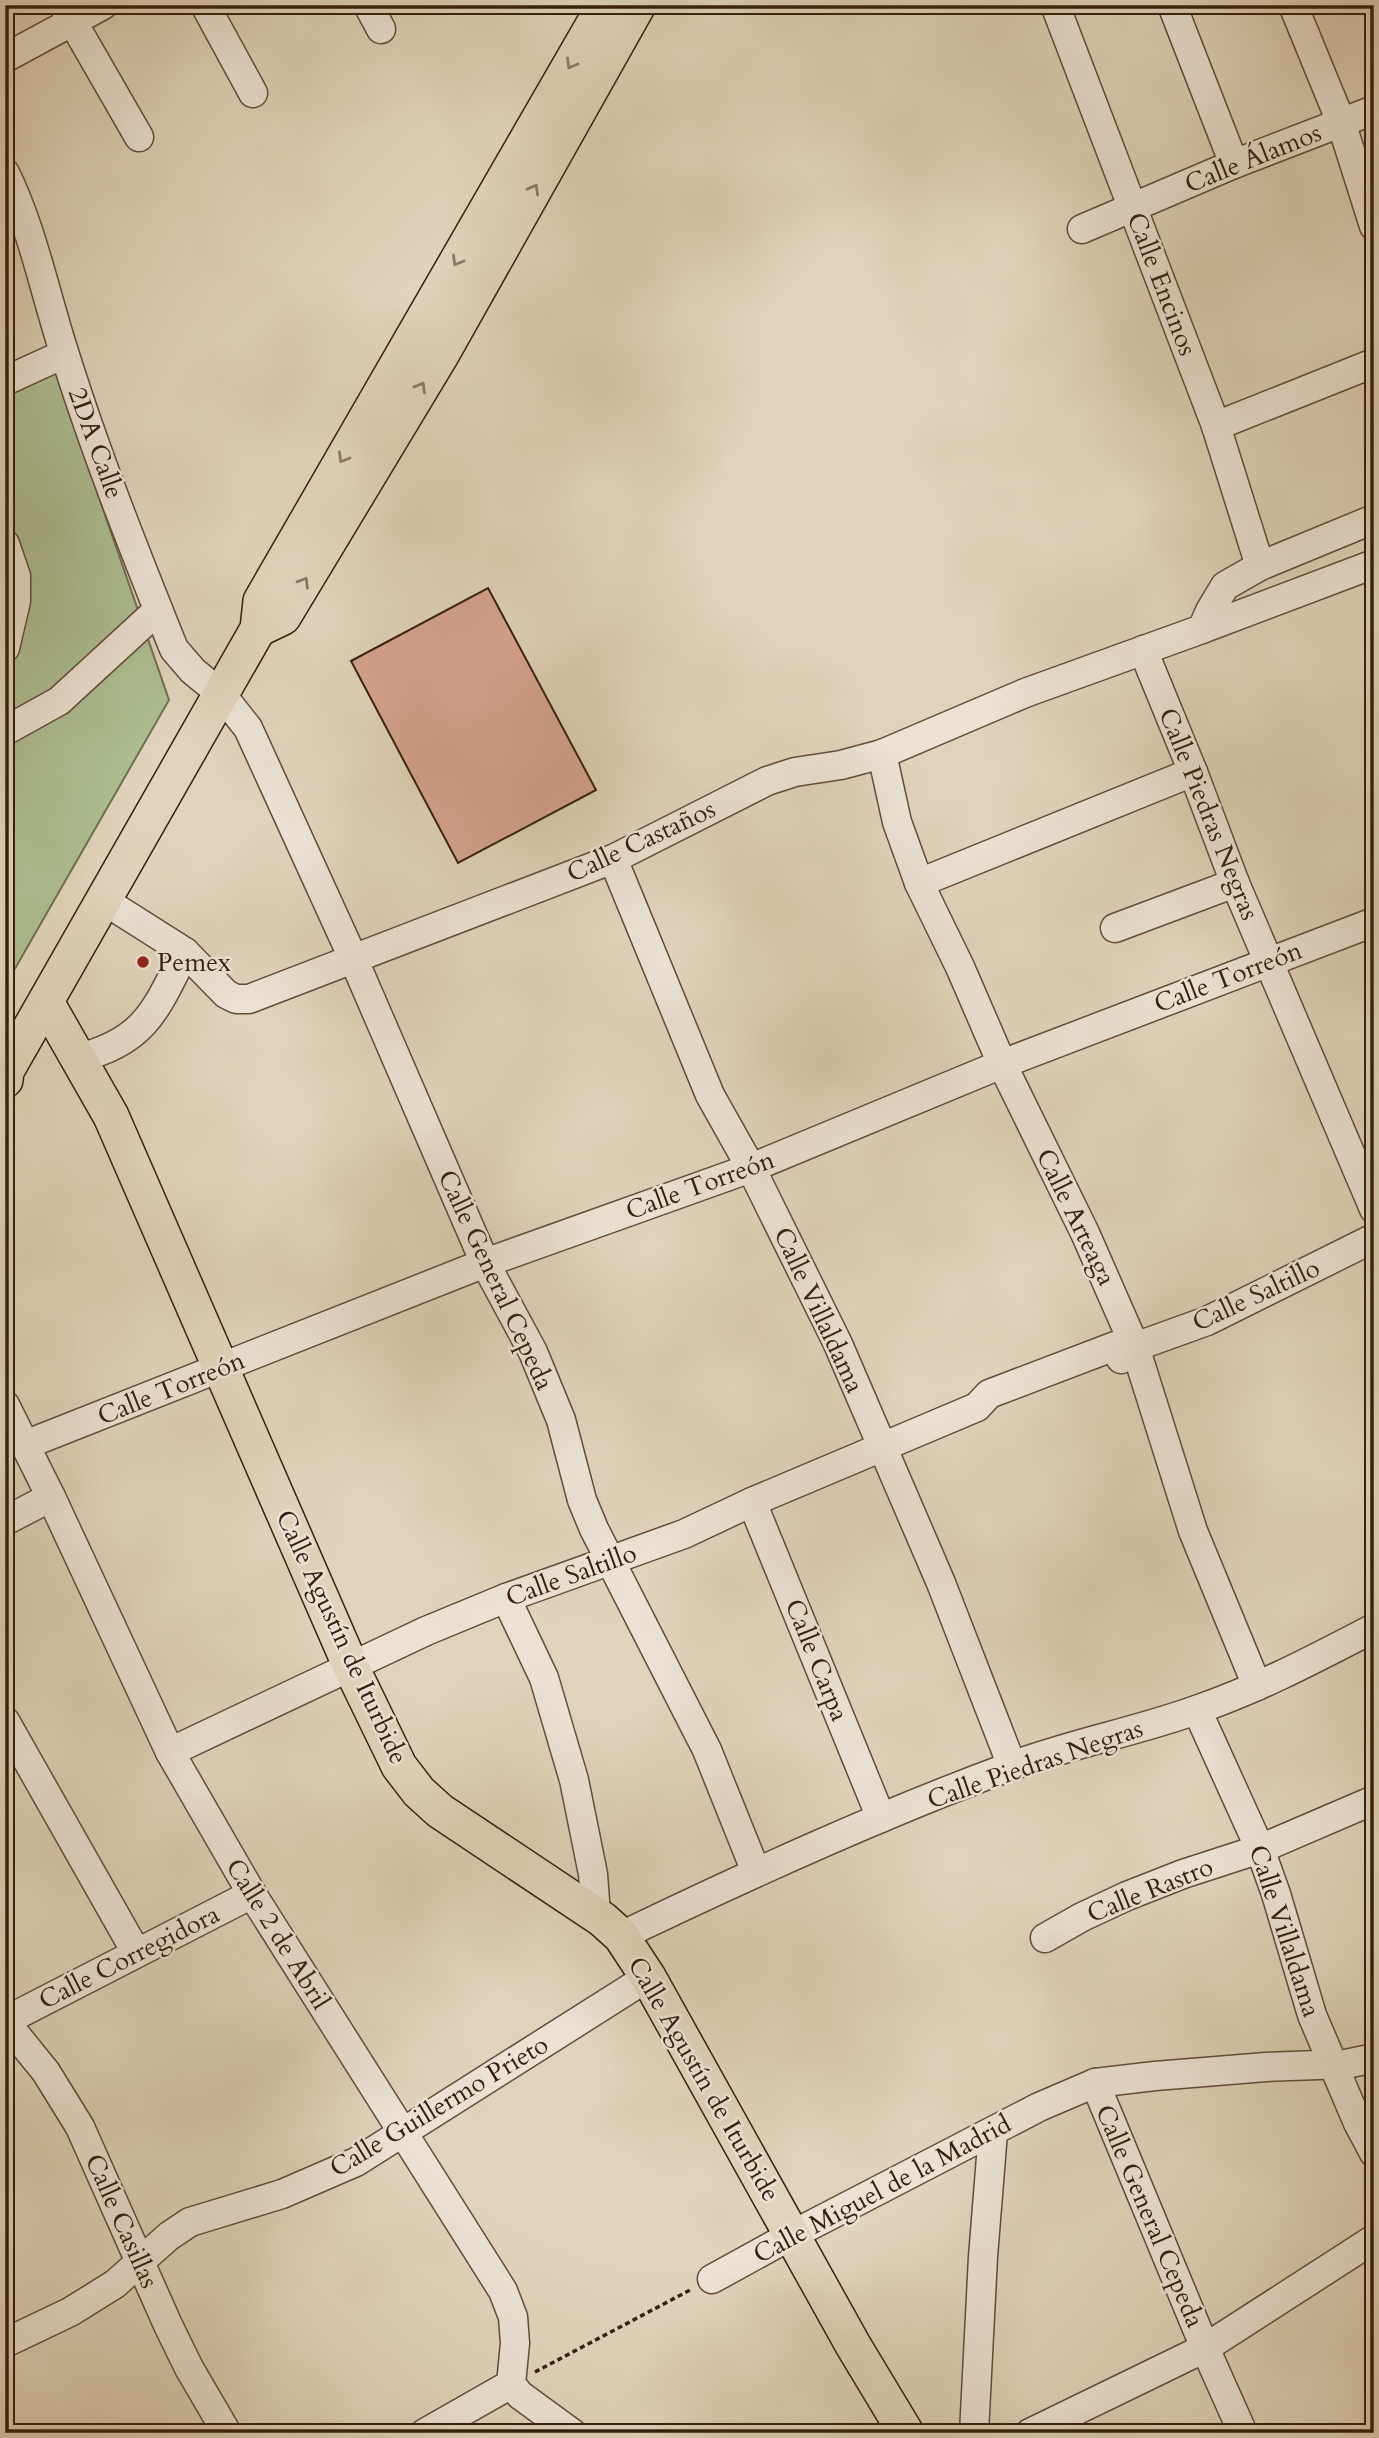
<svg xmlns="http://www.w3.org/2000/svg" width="1379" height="2438" font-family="Cardo,serif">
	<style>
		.green { fill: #adbe94; stroke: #716f52; stroke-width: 2 }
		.building { fill: #d6a391; stroke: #352010; stroke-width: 2 }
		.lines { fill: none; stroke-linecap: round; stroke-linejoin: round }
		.minor-casing { stroke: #604d3b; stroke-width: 31 }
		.major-casing { stroke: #352010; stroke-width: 38 }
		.path { stroke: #352010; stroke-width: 3.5; stroke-dasharray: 5 3.5; stroke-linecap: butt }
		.minor { stroke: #ebe2d3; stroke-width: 28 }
		.major { stroke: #e0d3bb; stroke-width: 35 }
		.oneway { stroke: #8a7a66 }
		.poi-dot { fill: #8f2418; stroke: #ebe2d3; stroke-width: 2.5 }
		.labels { text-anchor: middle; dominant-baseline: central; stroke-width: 5; stroke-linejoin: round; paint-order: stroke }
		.street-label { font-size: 26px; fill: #352010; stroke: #ebe2d3 }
		.poi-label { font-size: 26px; fill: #352010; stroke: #ebe2d3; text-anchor: start }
	</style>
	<rect width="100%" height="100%" fill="#e0d3bb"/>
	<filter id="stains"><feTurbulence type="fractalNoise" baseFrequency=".00286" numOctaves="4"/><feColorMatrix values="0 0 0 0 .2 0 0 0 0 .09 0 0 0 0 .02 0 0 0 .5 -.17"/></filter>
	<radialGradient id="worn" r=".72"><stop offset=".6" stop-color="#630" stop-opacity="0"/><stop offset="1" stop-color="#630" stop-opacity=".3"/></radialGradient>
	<polygon class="green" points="56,373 169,700 5,986 5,397"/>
	<polygon class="building" points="488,588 596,790 458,863 351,661"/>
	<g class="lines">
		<defs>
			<g id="minor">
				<polyline points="63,5 139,137"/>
				<polyline points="205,5 253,93"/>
				<polyline points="368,5 381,29"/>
				<polyline points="1055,5 1216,426 1260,566"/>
				<polyline points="1172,5 1234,164"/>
				<polyline points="1293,5 1341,122 1374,226"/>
				<polyline points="5,58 103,5"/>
				<path d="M5,173C33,230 45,294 65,355C96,454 135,552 174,649L193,671L221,694L248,728L353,958L485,1263L533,1352L561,1420L582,1500L594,1529L707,1750L756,1872"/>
				<polyline points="1082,229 1234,164 1374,110"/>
				<polyline points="5,381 64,354"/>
				<polyline points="1216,426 1374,363"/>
				<polyline points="5,544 16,576 16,601 5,648"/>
				<polyline points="1202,629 1374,564"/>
				<polyline points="1143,650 1193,772 1235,883 1374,1209"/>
				<polyline points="5,731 59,701 158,610"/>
				<polyline points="882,754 897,822 919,883 960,967 1002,1064 1085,1233 1135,1347 1193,1531 1257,1686"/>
				<polyline points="613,859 710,1095 751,1168 838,1344 941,1583 1012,1766"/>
				<polyline points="919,883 1193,772"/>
				<polyline points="103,900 185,952 226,994 236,999 249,999 613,859 767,781 795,772 841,765 882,754 1025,693 1202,629 1210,611 1225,586 1260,566 1374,519"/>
				<polyline points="1115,928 1235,883"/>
				<path d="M79,1058C146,1041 156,1009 185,952"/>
				<polyline points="1121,1359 1135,1347 1207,1321 1374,1238"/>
				<polyline points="5,1405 51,1497 170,1752 252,1894 503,2291 513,2317 515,2343 511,2384 520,2395 572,2433"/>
				<polyline points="25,1445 485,1263 751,1168 1002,1064 1374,922"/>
				<polyline points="752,1502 881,1818"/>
				<polyline points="5,1521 51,1497"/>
				<polyline points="506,1598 544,1678 574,1780 593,1874 596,1914"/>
				<polyline points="1197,1710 1260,1849 1276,1894 1312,2015 1358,2123 1374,2153"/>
				<polyline points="5,1721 136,1952"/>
				<polyline points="170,1752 426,1631 506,1598 684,1534 752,1502 977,1407 989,1394 1115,1346 1135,1347"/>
				<path d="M621,1936C748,1875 877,1816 1009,1767C1069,1744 1135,1732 1196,1710C1258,1689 1316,1658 1374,1628"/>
				<polyline points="1045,1938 1082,1917 1127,1896 1183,1874 1260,1849 1374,1800"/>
				<polyline points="5,2016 16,2035 46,2072 80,2127 168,2325 189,2368 227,2433"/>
				<polyline points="5,2021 252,1894"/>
				<polyline points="1095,2083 1205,2348 1243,2433"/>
				<polyline points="712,2279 792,2235 1039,2107 1095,2083 1155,2076 1266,2067 1346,2064 1374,2058"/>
				<polyline points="5,2343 70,2312 115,2284 169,2236 190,2222 282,2194 356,2162 648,1977"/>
				<polyline points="425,2433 511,2384"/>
				<polyline points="974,2433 983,2257 993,2132"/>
				<polyline points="1030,2433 1205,2348 1374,2239"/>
			</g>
			<g id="major">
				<polyline points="258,629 283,617 441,355 638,5"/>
				<polyline points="46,1002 111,1116 351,1667 399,1766 419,1792 440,1811 602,1919 621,1936 648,1977 853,2345 906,2433"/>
				<polyline points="5,1080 6,1071 258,629 261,601 605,5"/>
			</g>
		</defs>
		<use href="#minor" class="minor-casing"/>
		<use href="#major" class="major-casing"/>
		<polyline class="path" points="535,2372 692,2289"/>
		<use href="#minor" class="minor"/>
		<use href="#major" class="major"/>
	</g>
	<defs><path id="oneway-chevron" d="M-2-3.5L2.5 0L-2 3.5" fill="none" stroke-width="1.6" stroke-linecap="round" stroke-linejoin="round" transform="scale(1.75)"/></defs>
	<g class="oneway">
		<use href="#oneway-chevron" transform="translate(571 64) rotate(120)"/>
		<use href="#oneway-chevron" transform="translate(534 189) rotate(-61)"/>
		<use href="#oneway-chevron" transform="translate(457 261) rotate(120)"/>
		<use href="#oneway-chevron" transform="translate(421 387) rotate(-59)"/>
		<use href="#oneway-chevron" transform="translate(343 458) rotate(120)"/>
		<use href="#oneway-chevron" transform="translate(304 582) rotate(-59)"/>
	</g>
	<circle class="poi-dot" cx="143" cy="962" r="7"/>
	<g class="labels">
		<g class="street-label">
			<text transform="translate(1253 158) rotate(-22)">Calle Álamos</text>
			<text transform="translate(1162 284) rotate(69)">Calle Encinos</text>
			<text transform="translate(96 443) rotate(70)">2DA Calle</text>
			<text transform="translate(1209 814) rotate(68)">Calle Piedras Negras</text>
			<text transform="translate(641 841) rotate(-25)">Calle Castaños</text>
			<text transform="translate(1228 977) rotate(-21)">Calle Torreón</text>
			<text transform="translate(700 1185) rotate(-20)">Calle Torreón</text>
			<text transform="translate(1076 1217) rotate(64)">Calle Arteaga</text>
			<text transform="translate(496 1280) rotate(65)">Calle General Cepeda</text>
			<text transform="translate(1256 1295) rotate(-25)">Calle Saltillo</text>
			<text transform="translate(819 1310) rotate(65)">Calle Villaldama</text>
			<text transform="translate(171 1388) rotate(-22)">Calle Torreón</text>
			<text transform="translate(571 1575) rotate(-20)">Calle Saltillo</text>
			<text transform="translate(342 1637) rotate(65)">Calle Agustín de Iturbide</text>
			<text transform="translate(817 1660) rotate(68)">Calle Carpa</text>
			<text transform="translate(1035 1764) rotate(-19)">Calle Piedras Negras</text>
			<text transform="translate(1150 1890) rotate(-22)">Calle Rastro</text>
			<text transform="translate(1285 1931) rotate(72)">Calle Villaldama</text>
			<text transform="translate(278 1934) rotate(58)">Calle 2 de Abril</text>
			<text transform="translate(129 1957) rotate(-27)">Calle Corregidora</text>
			<text transform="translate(704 2079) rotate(60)">Calle Agustín de Iturbide</text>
			<text transform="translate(439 2106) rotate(-31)">Calle Guillermo Prieto</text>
			<text transform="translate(882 2189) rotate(-28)">Calle Miguel de la Madrid</text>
			<text transform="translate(1150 2216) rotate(67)">Calle General Cepeda</text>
			<text transform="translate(122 2221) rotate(66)">Calle Casillas</text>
		</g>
		<g class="poi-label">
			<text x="157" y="962">Pemex</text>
		</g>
	</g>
	<rect width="1379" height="2438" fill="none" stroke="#e0d3bb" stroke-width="28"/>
	<rect x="7" y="7" width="1365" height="2424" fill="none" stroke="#352010" stroke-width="3.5"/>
	<rect x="14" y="14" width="1351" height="2410" fill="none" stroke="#352010" stroke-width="2"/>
	<rect width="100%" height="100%" filter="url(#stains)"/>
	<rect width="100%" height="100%" fill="url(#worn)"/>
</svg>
